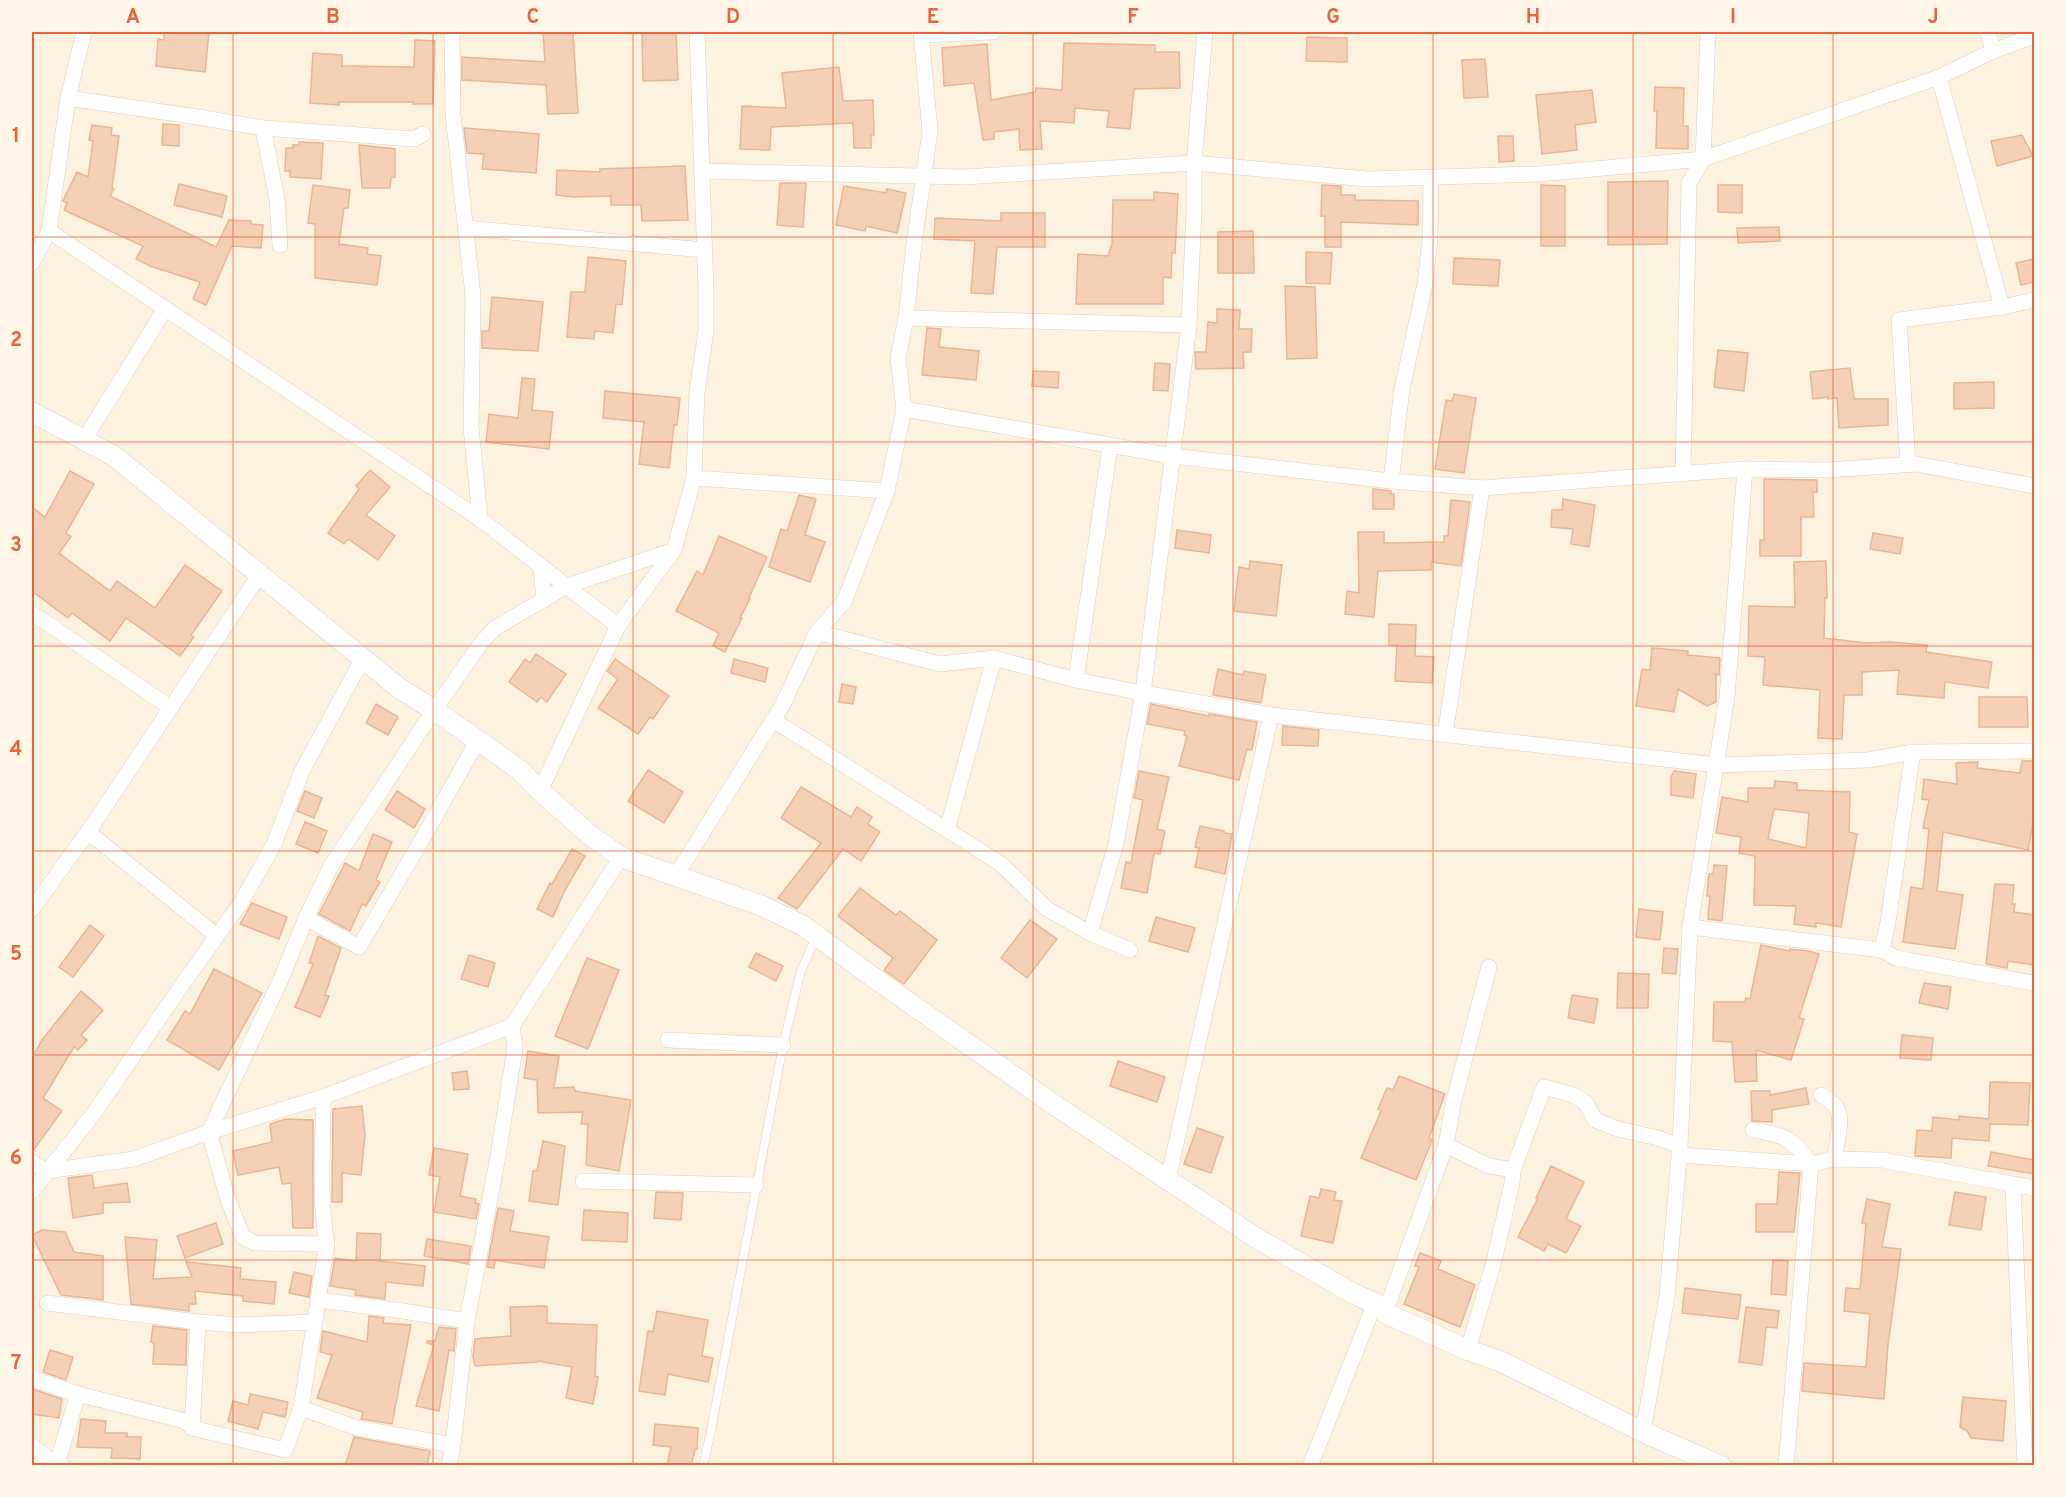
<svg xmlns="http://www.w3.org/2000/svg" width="2066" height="1497" font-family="Overpass,sans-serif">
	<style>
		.building { fill: #f4d0b6; stroke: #e8b695; stroke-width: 1.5; fill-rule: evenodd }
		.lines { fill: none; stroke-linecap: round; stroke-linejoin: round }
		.service-casing { stroke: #e2cebb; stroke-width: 9 }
		.minor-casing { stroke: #e2cebb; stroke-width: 16 }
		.tertiary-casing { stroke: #e2cebb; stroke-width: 21 }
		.service { stroke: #fff; stroke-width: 8 }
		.minor { stroke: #fff; stroke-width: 15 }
		.tertiary { stroke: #fff; stroke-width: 20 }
		.grid { fill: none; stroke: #e3663e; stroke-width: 1.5; stroke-opacity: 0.55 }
		.neatline { fill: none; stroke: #e3663e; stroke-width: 2 }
		.grid-label { font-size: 20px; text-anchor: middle; font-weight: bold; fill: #e3663e }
	</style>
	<rect width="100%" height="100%" fill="#fdf2e0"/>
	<g class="building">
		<polygon points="164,32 209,32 205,72 156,66 158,39 164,40"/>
		<polygon points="543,32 573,32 578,113 548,114 546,85 462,80 462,57 545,62"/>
		<polygon points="642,32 676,32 678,80 643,81"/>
		<polygon points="1307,37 1347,38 1347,62 1306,61"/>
		<polygon points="415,40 435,41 433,104 413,104 413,102 339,102 339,105 310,103 313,53 342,55 342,66 414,67"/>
		<polygon points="1064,43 1155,45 1155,52 1179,52 1180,88 1134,89 1130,129 1107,127 1109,111 1075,108 1074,123 1040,121 1042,149 1020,150 1019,129 994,132 994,139 983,140 974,83 944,86 942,48 987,44 991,100 1035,92 1036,88 1062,90"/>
		<polygon points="1485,59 1488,97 1464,98 1462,60"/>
		<polygon points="839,67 843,101 873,100 874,135 871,135 871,148 854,148 853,123 771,127 770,150 740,149 742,106 786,108 782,73"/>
		<polygon points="1655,87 1684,88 1683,126 1688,126 1688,149 1656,148 1657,111 1654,111"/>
		<polygon points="1592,90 1596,122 1575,125 1577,150 1542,154 1536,95"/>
		<polygon points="163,124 179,125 179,146 162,145"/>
		<polygon points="92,125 112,128 111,135 119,136 112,188 114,189 110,196 216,247 229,220 251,221 251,224 263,225 261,248 232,246 206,305 193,299 200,282 150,266 136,259 143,246 64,210 67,203 63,201 77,172 88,177 93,141 89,140"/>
		<polygon points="464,128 539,134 536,173 482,169 484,154 467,153"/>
		<polygon points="2022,135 2033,156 1997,166 1991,141"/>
		<polygon points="1498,136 1513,136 1514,161 1499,162"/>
		<polygon points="299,142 323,143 321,179 290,177 290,171 285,171 286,148 293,148 293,145 299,145"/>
		<polygon points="359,145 395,149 395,177 391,178 390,188 362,188"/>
		<polygon points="685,166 688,220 642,221 641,205 611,205 611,196 574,197 556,195 557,170 600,172 600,169"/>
		<polygon points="1668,181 1667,244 1608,245 1608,182"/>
		<polygon points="780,183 806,183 803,227 777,225"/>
		<polygon points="179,184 227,196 222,217 174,205"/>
		<polygon points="313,185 350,190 348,208 344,208 339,244 368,248 367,254 381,256 377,285 315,278 315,224 308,223"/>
		<polygon points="1322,185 1341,186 1341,195 1355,195 1355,200 1418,201 1418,225 1341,222 1341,247 1325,247 1325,216 1321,216"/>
		<polygon points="1541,185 1565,186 1565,246 1541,246"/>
		<polygon points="1718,185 1742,185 1742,213 1718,212"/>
		<polygon points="844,186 886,193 887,189 906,193 897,233 866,226 865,231 836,225"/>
		<polygon points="1154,192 1178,194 1175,253 1172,253 1171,278 1163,277 1163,304 1076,304 1078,254 1108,256 1112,244 1113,200 1154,200"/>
		<polygon points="1001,213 1045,213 1045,247 997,247 993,294 971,293 975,241 934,239 935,218 1001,221"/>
		<polygon points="1779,227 1780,241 1738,243 1737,228"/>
		<polygon points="1253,231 1254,273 1218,273 1218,232"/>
		<polygon points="1306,252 1332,253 1330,284 1306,283"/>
		<polygon points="588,257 626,261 622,305 616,304 613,333 595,331 594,339 567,337 571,292 585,292"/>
		<polygon points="1454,258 1500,260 1498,286 1453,284"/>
		<polygon points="2034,259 2034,282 2021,285 2016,263"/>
		<polygon points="1285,286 1315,287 1317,358 1287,359"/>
		<polygon points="492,297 543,302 538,351 482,348 482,331 489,331"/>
		<polygon points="1217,309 1240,310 1239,329 1252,329 1251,352 1243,352 1244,368 1196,369 1195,352 1206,352 1208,322 1217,323"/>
		<polygon points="927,328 941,329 939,347 979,351 976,380 922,375"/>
		<polygon points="1718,350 1748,353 1744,391 1714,387"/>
		<polygon points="1155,363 1170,364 1168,391 1153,390"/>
		<polygon points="1850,368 1854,399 1888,399 1888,425 1839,428 1837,398 1828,399 1828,397 1813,399 1810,372"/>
		<polygon points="1033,371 1059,372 1058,388 1032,386"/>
		<polygon points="522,378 535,379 532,410 553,412 549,449 486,442 489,414 518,418"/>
		<polygon points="1994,382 1994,408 1954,409 1954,383"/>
		<polygon points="605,391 680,398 677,425 674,425 669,468 639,464 644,422 603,418"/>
		<polygon points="1454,394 1476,398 1464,473 1435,469 1446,400 1452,401"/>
		<polygon points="370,470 390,487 366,515 395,536 378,560 348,539 344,544 328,533 359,489 356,486"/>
		<polygon points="70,471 94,484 66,533 71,537 59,553 110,591 117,581 155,608 185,565 222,591 191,635 194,637 180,656 126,618 110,641 72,613 68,618 32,591 32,507 45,517"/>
		<polygon points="1764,479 1817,480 1817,492 1813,492 1814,517 1801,517 1801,556 1760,556 1760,540 1764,540"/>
		<polygon points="1373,489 1391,491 1391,494 1394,494 1394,509 1373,509"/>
		<polygon points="799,495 816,499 805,535 825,542 810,582 769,567 781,529 787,531"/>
		<polygon points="1563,499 1595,505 1589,547 1571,544 1573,529 1551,527 1552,510 1562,510"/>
		<polygon points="1451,500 1470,502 1461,566 1431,562 1431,570 1378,571 1374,617 1345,614 1347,591 1359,593 1358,532 1384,532 1384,543 1444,542 1444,536 1448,536"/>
		<polygon points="1177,530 1211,535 1209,553 1175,548"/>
		<polygon points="1873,533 1903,538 1900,554 1870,549"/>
		<polygon points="719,536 767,557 749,598 750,599 740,618 742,618 725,652 713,646 719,633 676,611 697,571 703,575"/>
		<polygon points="1250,561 1282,565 1276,616 1234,611 1239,567 1249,569"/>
		<polygon points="1826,561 1827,598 1825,598 1824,638 1866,643 1889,642 1927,645 1926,652 1992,662 1988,688 1945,682 1944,698 1897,694 1899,670 1862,672 1862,695 1844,695 1842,739 1818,738 1820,690 1763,685 1765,657 1748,656 1749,606 1795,607 1794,562"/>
		<polygon points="1389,624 1416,625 1415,656 1434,657 1432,683 1395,681 1397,645 1389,645"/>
		<polygon points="1652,648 1688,651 1688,655 1720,658 1719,675 1716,674 1716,702 1707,706 1678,689 1674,712 1636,706 1642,669 1650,670"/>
		<polygon points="536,654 566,674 547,702 541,697 537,702 509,682 525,659 530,663"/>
		<polygon points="615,659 669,696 653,719 650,717 638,734 598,708 618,679 607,671"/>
		<polygon points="734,659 768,668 765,682 731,673"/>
		<polygon points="1218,669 1243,675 1244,671 1266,675 1261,703 1213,695"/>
		<polygon points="842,684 856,687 853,704 839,702"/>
		<polygon points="1979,697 2027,697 2028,727 1979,727"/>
		<polygon points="376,704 398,717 388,735 366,723"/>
		<polygon points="1151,704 1209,716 1209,714 1257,722 1252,750 1247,749 1239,780 1179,766 1187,736 1184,735 1185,731 1147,724"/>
		<polygon points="1283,726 1319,730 1318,746 1282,745"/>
		<polygon points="2022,761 2034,761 2034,818 2028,850 1943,832 1937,891 1963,895 1955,949 1903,942 1911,887 1923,889 1929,829 1923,828 1929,800 1922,799 1924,779 1957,784 1956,763 1978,762 1977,768 2020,773"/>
		<polygon points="648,770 683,792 664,823 628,801"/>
		<polygon points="1139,771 1169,777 1157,829 1165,831 1160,854 1154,853 1147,893 1121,888 1126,862 1131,863 1143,800 1134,798"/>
		<polygon points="1674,771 1696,774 1693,798 1671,795 1671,777"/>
		<path d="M1775,781L1797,783V790L1850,792L1849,832L1857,834L1841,927L1816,923V927L1794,924L1796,906L1754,905L1755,856L1739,853L1741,837L1716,833L1722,797L1748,802V788H1774ZM1774,809L1809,813L1806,848L1768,839Z"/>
		<polygon points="801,787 851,817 857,807 872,817 868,824 880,832 861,861 843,849 797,909 778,898 821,843 781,818"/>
		<polygon points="305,791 322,798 314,818 297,811"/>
		<polygon points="397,791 425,809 414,828 385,810"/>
		<polygon points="305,822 327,831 318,853 296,844"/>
		<polygon points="1200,826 1224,831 1224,833 1232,834 1225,874 1195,867 1199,848 1195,847"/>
		<polygon points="373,834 392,842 376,880 380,882 366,906 362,904 350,931 319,914 345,863 359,871"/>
		<polygon points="572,849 585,856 565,890 553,917 537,909 550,883 552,884"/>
		<polygon points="1714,865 1727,866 1722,921 1708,919 1710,896 1707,896 1708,881 1709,874 1713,874"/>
		<polygon points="1995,884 2014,885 2012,904 2015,904 2014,912 2034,915 2034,965 2008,961 2007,968 1986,964"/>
		<polygon points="860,888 896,915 900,911 937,940 904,984 884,970 893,958 838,916"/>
		<polygon points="252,903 287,917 279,939 240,924"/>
		<polygon points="1639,909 1663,912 1660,940 1636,937"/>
		<polygon points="1156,917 1195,928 1188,952 1149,941"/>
		<polygon points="1030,920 1057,939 1027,978 1001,958"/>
		<polygon points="90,925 104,936 73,977 59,967"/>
		<polygon points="318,936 341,948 325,995 329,996 320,1017 295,1007 313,964 309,963"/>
		<polygon points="1761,945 1790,951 1790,949 1809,951 1819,954 1799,1018 1804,1019 1791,1060 1756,1050 1757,1081 1735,1082 1732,1042 1713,1041 1714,1002 1745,1002 1746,998 1750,999"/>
		<polygon points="1664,948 1678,949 1676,974 1662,973"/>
		<polygon points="756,953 783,966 776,981 749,967"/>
		<polygon points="469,955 495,963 488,987 461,979"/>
		<polygon points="587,958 619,970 588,1049 555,1036"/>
		<polygon points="214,969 262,993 219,1070 167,1040 185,1011 190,1014"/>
		<polygon points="1618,973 1649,974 1648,1008 1617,1008"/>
		<polygon points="1924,983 1951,987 1948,1009 1919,1003"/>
		<polygon points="81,991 103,1010 81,1035 87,1040 78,1050 74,1047 43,1098 62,1111 32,1152 32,1058 42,1040"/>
		<polygon points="1572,995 1598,999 1594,1023 1568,1018"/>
		<polygon points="1902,1035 1933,1038 1931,1060 1900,1058"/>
		<polygon points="528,1051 559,1056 554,1088 574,1087 575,1091 631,1100 619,1171 586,1165 588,1124 581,1124 583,1112 538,1113 537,1080 524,1078"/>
		<polygon points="1118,1061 1165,1077 1157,1102 1110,1086"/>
		<polygon points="467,1071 469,1089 454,1090 452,1073"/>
		<polygon points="1399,1076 1445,1094 1429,1138 1432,1140 1416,1180 1361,1158 1381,1111 1378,1109 1387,1088 1393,1090"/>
		<polygon points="1990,1082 2030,1083 2028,1125 1990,1124 1989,1141 1952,1138 1951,1158 1915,1156 1917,1130 1932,1131 1933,1117 1959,1120 1959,1116 1989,1119"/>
		<polygon points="1806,1088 1809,1104 1772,1110 1772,1122 1752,1121 1751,1091 1770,1091 1770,1095"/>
		<polygon points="362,1106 365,1135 361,1175 342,1173 342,1202 332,1202 333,1109"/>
		<polygon points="286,1119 313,1120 313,1228 293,1228 291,1183 282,1184 279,1167 238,1175 233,1151 272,1142 270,1124"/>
		<polygon points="1197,1128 1223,1137 1211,1173 1184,1164"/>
		<polygon points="543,1141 565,1146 558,1205 529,1201 533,1171 537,1171"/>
		<polygon points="434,1148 468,1154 460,1196 476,1199 475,1203 479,1204 476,1219 434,1212 440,1177 429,1175"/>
		<polygon points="1991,1152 2034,1160 2034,1174 1988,1166"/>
		<polygon points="1551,1166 1584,1182 1566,1219 1581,1226 1566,1253 1548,1244 1544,1251 1518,1237 1538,1198 1536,1198"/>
		<polygon points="1779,1172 1800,1173 1794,1232 1756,1232 1756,1204 1777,1204"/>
		<polygon points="92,1175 94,1188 127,1183 130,1202 103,1203 103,1213 73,1218 68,1178"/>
		<polygon points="1321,1189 1336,1192 1334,1200 1342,1201 1333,1243 1301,1236 1310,1196 1319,1198"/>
		<polygon points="656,1192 683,1193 681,1220 654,1218"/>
		<polygon points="1955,1192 1986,1197 1981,1230 1949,1225"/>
		<polygon points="1867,1199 1890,1204 1882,1247 1901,1249 1888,1345 1884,1399 1802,1391 1804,1363 1866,1367 1870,1314 1844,1311 1846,1288 1860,1289 1866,1224 1862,1223"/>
		<polygon points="498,1208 514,1211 510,1231 549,1237 544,1268 495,1260 494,1268 487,1267"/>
		<polygon points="584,1210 628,1213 627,1242 582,1240"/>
		<polygon points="216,1223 223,1244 185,1258 177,1236"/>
		<polygon points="42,1230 65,1232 74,1252 103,1256 103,1300 61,1295 32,1235"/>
		<polygon points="357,1233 381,1234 380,1261 425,1266 423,1286 386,1282 385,1299 355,1295 356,1290 330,1286 335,1258 356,1261"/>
		<polygon points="125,1237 157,1240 153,1279 192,1277 186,1262 241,1268 240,1279 276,1282 274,1304 243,1301 243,1296 195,1291 196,1304 189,1304 189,1311 131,1304"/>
		<polygon points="427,1239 471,1246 468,1264 424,1256"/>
		<polygon points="1420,1253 1441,1261 1438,1269 1475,1285 1460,1327 1404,1304 1419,1267 1415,1266"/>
		<polygon points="1773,1260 1788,1261 1786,1295 1771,1294"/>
		<polygon points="294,1272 312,1276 309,1297 289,1293"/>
		<polygon points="1685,1288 1741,1295 1738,1319 1682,1313"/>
		<polygon points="547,1306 547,1323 597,1325 595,1376 598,1377 593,1404 566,1398 572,1367 538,1361 537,1362 475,1366 473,1357 475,1339 511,1336 510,1307"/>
		<polygon points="1746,1307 1779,1311 1777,1328 1766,1327 1762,1365 1739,1362"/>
		<polygon points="657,1311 708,1320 702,1356 713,1358 708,1382 668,1374 665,1395 639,1391 648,1331 653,1332"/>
		<polygon points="369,1316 384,1318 383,1323 411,1325 392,1424 361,1419 363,1412 317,1398 332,1355 320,1352 323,1331 367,1342"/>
		<polygon points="153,1326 187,1330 186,1365 153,1364 154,1343 151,1342"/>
		<polygon points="439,1327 456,1329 454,1351 449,1350 439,1411 416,1406 434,1345 427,1343 427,1341 435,1341"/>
		<polygon points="50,1350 73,1357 66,1380 43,1372"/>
		<polygon points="32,1389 62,1399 59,1418 32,1414"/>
		<polygon points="250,1394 288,1402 285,1417 263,1412 258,1429 228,1421 233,1401 248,1405"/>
		<polygon points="1963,1397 2006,1401 2003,1441 1971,1438 1967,1431 1960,1427"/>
		<polygon points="81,1419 106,1421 105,1433 127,1433 127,1437 141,1437 140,1459 111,1458 112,1448 77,1447"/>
		<polygon points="655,1424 698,1428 697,1449 695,1449 691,1466 667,1466 671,1447 653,1445"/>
		<polygon points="354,1437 430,1451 427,1466 345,1466"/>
	</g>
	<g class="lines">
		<defs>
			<polyline id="service" points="703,1466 711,1431 783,1045 801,971 816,937"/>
			<g id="minor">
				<polyline points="452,32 453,114 473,296 471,427 480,519"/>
				<polyline points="1988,32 1993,51"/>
				<polyline points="922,35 993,32"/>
				<polyline points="1939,77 2002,307"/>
				<polyline points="68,98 204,118 263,128 414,139 423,134"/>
				<polyline points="263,128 277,199 280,245"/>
				<polyline points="701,171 963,177 1194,163 1367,179 1539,174 1703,159 1939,77 1993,51 2034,36"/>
				<polyline points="466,228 704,250"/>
				<polyline points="49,231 480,519 618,626"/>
				<polyline points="32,263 49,231 68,98 84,32"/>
				<polyline points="906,318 1189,325"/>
				<polyline points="904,409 1172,456 1391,481 1482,488 1745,469 1828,470 1916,464 2034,486"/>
				<polyline points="84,440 165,309"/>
				<polyline points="1908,465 1899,320 2002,307 2034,300"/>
				<polyline points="1683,473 1689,183 1703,159 1708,32"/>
				<polyline points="694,478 887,491"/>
				<polyline points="1391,481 1402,389 1425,284 1430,238 1431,177"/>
				<polyline points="541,566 544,600"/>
				<polyline points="32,613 171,708"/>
				<polyline points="817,632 940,664 994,658 1076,680 1143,693 1189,325 1194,210 1194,163 1205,32"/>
				<polyline points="1076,680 1110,446"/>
				<polyline points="773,720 1001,864 1047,909 1090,933 1130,950"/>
				<polyline points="1445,735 1482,488"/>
				<polyline points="540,791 618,626 674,550 694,478 697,392 706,331 706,290 697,32"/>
				<polyline points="947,830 994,658"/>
				<polyline points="88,832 217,936"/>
				<polyline points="675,877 783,704 817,632 844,602 887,491 904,409 898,358 906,318 914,244 930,131 921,32"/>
				<polyline points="32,909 88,832 260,574"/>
				<polyline points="306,918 359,947 419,845 478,740"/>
				<polyline points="1690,927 1882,950 1896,958 2034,983"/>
				<polyline points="1090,933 1116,844 1143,693 1271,715 1717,765 1868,760 1913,752 2034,751"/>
				<polyline points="1882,950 1888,922 1913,752"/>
				<polyline points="668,1040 783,1045"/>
				<path d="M1821,1095C1826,1098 1833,1102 1836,1107C1845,1118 1835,1144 1835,1159"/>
				<path d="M1753,1130C1785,1135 1792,1138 1811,1164L1786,1466"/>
				<polyline points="1446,1145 1489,1166 1513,1170"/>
				<polyline points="1679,1155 1811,1164 1835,1159 1882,1160 2034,1188"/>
				<polyline points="32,1162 46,1171 134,1159 209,1132 323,1097 512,1026 621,857"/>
				<polyline points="1168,1180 1271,715"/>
				<polyline points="583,1181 756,1185"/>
				<polyline points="2013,1185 2025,1466"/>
				<polyline points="32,1191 92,1116 182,985 242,901 274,844 302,771 363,658"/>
				<polyline points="327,1244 255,1243 243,1237 228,1200 209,1132 281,979 306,918 331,866 434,710 482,642 495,628 567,586 674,550"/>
				<polyline points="319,1300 396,1310 467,1321"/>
				<polyline points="47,1303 198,1322 238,1325 313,1322"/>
				<polyline points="1385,1313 1446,1145 1453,1104 1489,967"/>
				<polyline points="1468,1350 1493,1265 1512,1183 1513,1170 1544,1087 1573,1095 1586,1103 1595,1120 1618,1129 1658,1138 1680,1146"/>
				<path d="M32,1379L78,1394L185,1421L192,1428L285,1450L301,1408L327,1244C318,1195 324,1146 323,1097"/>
				<polyline points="301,1408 357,1428 453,1445"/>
				<polyline points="192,1428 198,1322"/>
				<polyline points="1643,1432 1667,1296 1680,1146 1690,927 1727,697 1745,469"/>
				<polyline points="32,1445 56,1466"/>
				<polyline points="62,1466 57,1464 78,1394"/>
				<polyline points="449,1466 453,1445 467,1321 498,1156 515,1048 512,1026"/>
				<polyline points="1310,1466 1375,1303"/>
			</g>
			<polyline id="tertiary" points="32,412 114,456 399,688 434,710 520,770 540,791 591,836 621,857 760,905 802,925 870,975 1053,1104 1253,1236 1354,1294 1375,1303 1385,1313 1468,1350 1502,1362 1643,1432 1721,1466"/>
		</defs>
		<use href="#service" class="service-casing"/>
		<use href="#minor" class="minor-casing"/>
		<use href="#tertiary" class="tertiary-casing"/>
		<use href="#service" class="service"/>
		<use href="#minor" class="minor"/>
		<use href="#tertiary" class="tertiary"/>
	</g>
	<path class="grid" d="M233,32V1466M433,32V1466M633,32V1466M833,32V1466M1033,32V1466M1233,32V1466M1433,32V1466M1633,32V1466M1833,32V1466M32,237H2034M32,442H2034M32,646H2034M32,851H2034M32,1055H2034M32,1260H2034"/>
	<rect width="2066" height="1497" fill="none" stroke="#fff6e7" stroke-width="66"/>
	<rect x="33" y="33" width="2000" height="1431" class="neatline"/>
	<g class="grid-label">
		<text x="133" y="23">A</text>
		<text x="333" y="23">B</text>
		<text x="533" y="23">C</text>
		<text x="733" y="23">D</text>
		<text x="933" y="23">E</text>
		<text x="1133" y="23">F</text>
		<text x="1333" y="23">G</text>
		<text x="1533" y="23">H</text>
		<text x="1733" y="23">I</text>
		<text x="1933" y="23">J</text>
		<text x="16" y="142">1</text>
		<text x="16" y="346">2</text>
		<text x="16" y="551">3</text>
		<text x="16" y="755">4</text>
		<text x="16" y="960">5</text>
		<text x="16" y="1164">6</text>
		<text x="16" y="1369">7</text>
	</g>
</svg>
